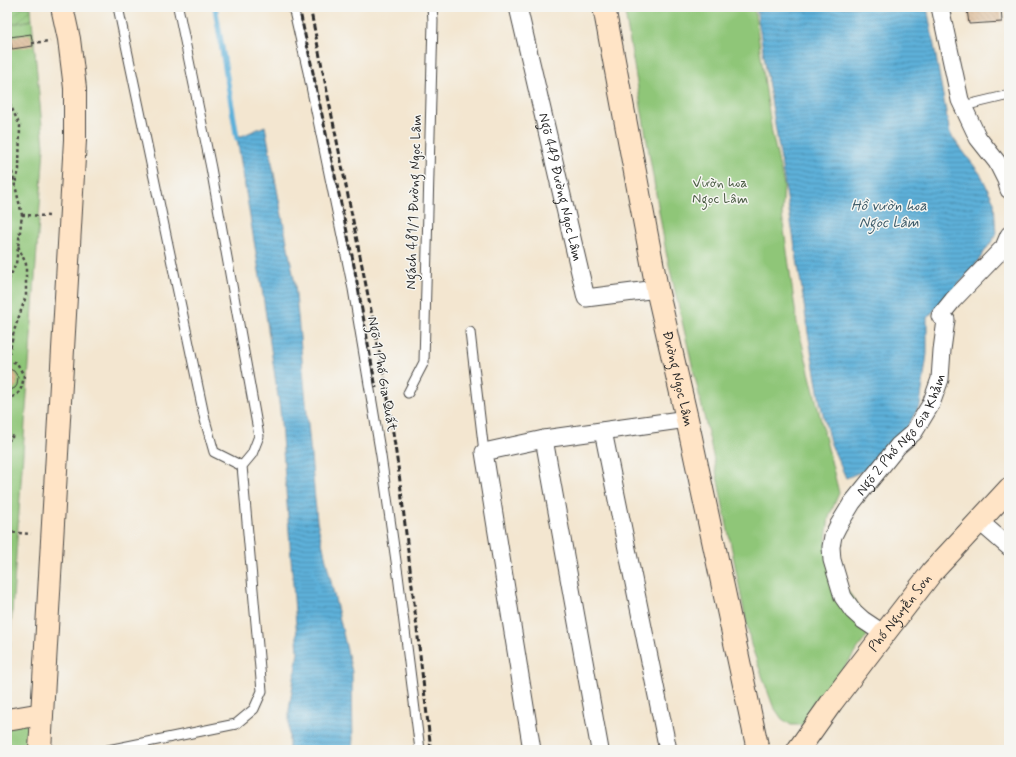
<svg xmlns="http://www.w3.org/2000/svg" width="1016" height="757" font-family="Mynerve,sans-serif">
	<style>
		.green { fill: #8fc678; stroke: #5d7852 }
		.garden { fill: url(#garden-furrows); stroke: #5d7852 }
		.water { fill: url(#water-rules); stroke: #446e82 }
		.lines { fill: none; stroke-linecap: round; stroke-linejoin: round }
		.stream { stroke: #5db0d9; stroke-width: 5.5 }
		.building { fill: url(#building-back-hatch) }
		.lane-casing { stroke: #494744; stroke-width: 11 }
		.street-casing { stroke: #494744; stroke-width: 19 }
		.secondary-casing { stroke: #494744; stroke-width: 24 }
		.path { stroke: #494744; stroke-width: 2.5; stroke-dasharray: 3 3; stroke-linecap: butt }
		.lane { stroke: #fff; stroke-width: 9 }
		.street { stroke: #fff; stroke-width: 17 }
		.secondary { stroke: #ffe4c6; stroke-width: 22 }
		.rail { stroke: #2b2b2b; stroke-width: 3; stroke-dasharray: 6 3; stroke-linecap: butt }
		.labels { text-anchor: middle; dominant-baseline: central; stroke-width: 3; stroke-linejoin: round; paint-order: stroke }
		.park-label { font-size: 14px; fill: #495a42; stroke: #f6f6f2 }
		.street-label { font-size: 14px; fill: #2b2b2b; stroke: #f6f6f2 }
		.water-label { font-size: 15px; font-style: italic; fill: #3c5a68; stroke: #f6f6f2 }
	</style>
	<defs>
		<pattern id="garden-furrows" width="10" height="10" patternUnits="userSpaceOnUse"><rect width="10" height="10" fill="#8fc678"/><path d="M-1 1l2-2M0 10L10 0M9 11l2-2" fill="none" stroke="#75a163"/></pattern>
		<pattern id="water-rules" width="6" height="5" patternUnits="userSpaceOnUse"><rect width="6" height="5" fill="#5db0d9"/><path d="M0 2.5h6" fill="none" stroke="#4d8fb0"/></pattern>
		<pattern id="building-back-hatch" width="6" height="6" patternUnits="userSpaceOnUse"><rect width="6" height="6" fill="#dab793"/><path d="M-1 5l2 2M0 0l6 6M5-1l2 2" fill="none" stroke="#b19578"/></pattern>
	</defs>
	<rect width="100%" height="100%" fill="#f6f6f2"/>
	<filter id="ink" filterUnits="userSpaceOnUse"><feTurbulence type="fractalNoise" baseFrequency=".025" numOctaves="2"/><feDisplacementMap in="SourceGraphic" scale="8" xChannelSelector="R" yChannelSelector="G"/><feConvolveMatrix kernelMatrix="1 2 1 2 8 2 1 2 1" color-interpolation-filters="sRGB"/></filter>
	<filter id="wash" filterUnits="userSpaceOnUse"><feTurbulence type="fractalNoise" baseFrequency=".012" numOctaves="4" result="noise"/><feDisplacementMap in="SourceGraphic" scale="16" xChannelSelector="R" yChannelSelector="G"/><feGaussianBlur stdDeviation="0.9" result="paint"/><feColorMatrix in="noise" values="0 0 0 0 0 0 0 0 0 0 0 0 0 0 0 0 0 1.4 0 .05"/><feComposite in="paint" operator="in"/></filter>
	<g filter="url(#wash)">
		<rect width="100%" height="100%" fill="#f3e6d0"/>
		<g class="green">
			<polygon points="624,7 754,7 772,133 784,186 782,215 797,323 839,493 829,517 826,539 834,573 874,626 803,725 791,725 782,719 773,706 751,645 711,446 666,252"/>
			<polygon points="32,20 44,147 7,686 7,25"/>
			<polygon points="42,714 40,750 7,750 7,720"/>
		</g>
		<polygon class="garden" points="7,7 31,7 32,20 7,25"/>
		<g class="water">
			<polygon points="756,7 927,7 950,134 981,175 994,202 996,235 972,270 927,318 927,354 920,405 903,434 885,454 868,469 846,478 830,442 820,402 808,333 802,290"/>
			<polygon points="265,126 295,284 317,521 352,672 353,750 289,750 289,710 298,652 280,410 262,289 237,138"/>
		</g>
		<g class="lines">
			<polyline class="stream" points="215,7 237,138"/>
		</g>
		<g id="blocks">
			<g class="building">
				<polygon points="961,7 1001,7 1002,22 969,24 967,9 962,10"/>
				<polygon points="31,34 33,46 12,49 10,37"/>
				<polygon points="7,368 14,371 18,377 17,385 15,388 8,391 7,391"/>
			</g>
		</g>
	</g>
	<g filter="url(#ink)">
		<use href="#blocks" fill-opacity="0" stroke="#494744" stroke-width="1"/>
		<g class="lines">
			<defs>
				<g id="lane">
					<polyline points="118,7 205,420 214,452 242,466"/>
					<polyline points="293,7 308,72 353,289 381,456 398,575 420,750"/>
					<polyline points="963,106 1009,95"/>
					<polyline points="470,332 484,452"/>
					<polyline points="408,393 424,362 433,21 432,7"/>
					<polyline points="108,750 236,724 254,709 262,691 242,466 252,454 259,436 211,168 178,7"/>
				</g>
				<g id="street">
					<path id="s1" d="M518,7L586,298L657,289"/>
					<polyline points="940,7 960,100 978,138 997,162 1006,180 1009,190"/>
					<polyline points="603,431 668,750"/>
					<polyline points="544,439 600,750"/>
					<polyline points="979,521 1009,547"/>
					<path id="s2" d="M884,634L863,620L853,611L843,597L832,560L831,547L833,536L838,526L852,503L898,446L914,432L931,404L940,379L942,350L946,320L940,316L953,300L1004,247L1009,235"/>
					<polyline points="532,750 484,452 544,439 687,419"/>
				</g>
				<g id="secondary">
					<path id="s3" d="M604,7L657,289L687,419L758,750"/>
					<polyline points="7,720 42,714"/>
					<polyline points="40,750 75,140 75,88 69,39 62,7"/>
					<path id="s4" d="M798,750L832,702L884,634L932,572L1009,489"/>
				</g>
			</defs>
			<use href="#lane" class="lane-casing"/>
			<use href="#street" class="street-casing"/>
			<use href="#secondary" class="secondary-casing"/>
			<g class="path">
				<polyline points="32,43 50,41"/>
				<polyline points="7,46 11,45"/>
				<polyline points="7,63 9,65 11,79 7,86"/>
				<polyline points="7,98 20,126 19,170 15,184"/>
				<polyline points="7,161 11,168 22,215 16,264 7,283"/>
				<polyline points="22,215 50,216"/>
				<polyline points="8,359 14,331 26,296 26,264 18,246"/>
				<path d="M7,360L17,363L24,376C21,390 21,395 7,399"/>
				<polyline points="7,431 13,438 7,441"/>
				<polyline points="7,532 31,534"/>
				<polyline points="7,555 8,560 7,566"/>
				<polyline points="7,604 9,609 7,626"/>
			</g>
			<use href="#lane" class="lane"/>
			<use href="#street" class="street"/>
			<use href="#secondary" class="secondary"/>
			<g class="rail">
				<polyline points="299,7 353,260 376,388"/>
				<polyline points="310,7 386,385 399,473 431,750"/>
			</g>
		</g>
	</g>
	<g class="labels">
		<g class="park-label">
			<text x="720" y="183">Vườn hoa<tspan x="720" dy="16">Ngọc Lâm</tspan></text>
		</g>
		<g class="street-label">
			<text stroke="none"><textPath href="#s1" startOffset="185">Ngõ 449 Đường Ngọc Lâm</textPath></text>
			<text transform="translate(414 202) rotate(-88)">Ngách 481/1 Đường Ngọc Lâm</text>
			<text transform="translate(382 374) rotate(80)">Ngõ 1 Phố Gia Quất</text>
			<text stroke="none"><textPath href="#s3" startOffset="379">Đường Ngọc Lâm</textPath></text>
			<text stroke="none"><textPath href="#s2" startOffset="242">Ngõ 2 Phố Ngô Gia Khảm</textPath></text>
			<text stroke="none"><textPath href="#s4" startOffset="171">Phố Nguyễn Sơn</textPath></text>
		</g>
		<g class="water-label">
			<text x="889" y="206">Hồ vườn hoa<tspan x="889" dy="17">Ngọc Lâm</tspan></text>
		</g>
	</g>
	<rect width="1016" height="757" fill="none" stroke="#f6f6f2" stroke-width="24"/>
</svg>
